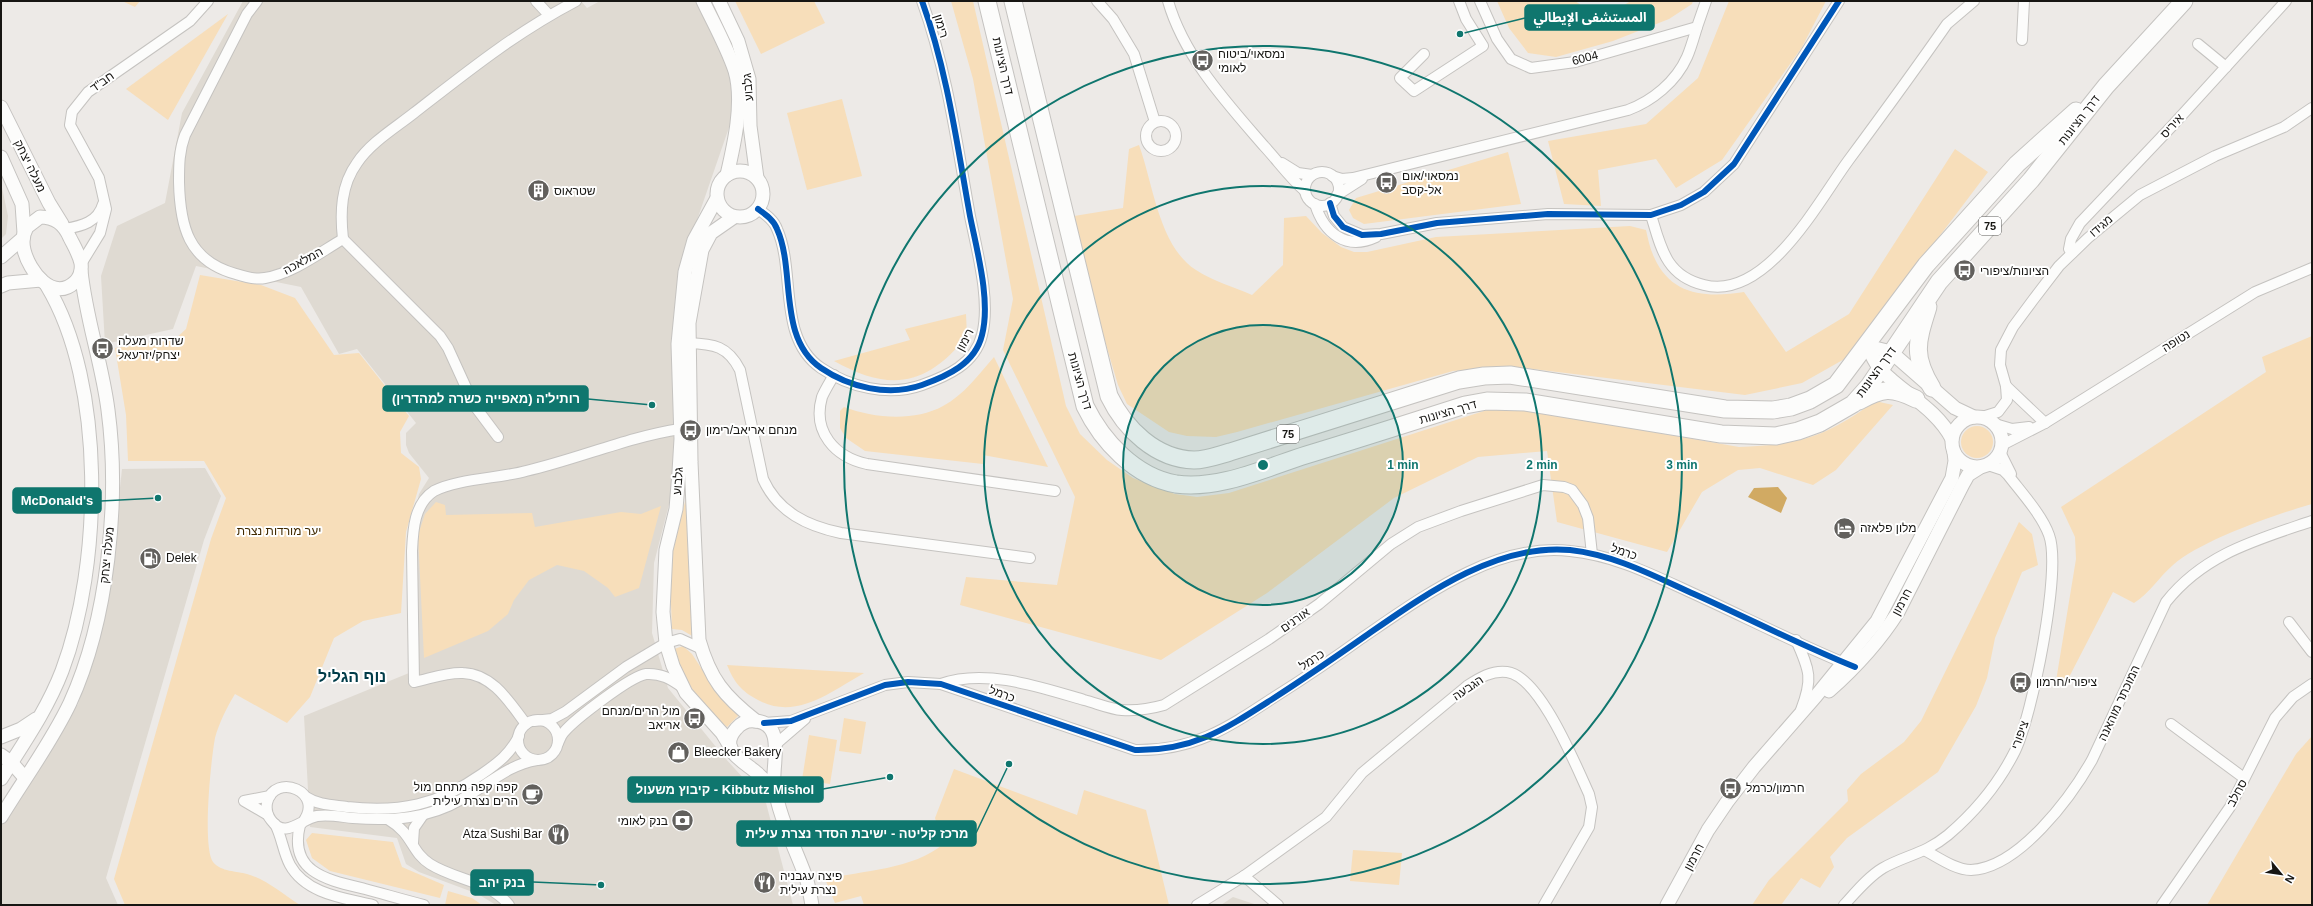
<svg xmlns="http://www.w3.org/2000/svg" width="2313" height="906" font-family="Helvetica,'Noto Sans Arabic','Noto Sans Hebrew',sans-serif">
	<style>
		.built { fill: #dfdad2 }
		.green { fill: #f7deba }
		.water { fill: #d1aa63 }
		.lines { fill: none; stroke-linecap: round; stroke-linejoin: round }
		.street-casing { stroke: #c5c3c0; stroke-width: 12 }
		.secondary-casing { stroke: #c5c3c0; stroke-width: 15 }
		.highway-casing { stroke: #c5c3c0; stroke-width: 19 }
		.street { stroke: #fcfcfb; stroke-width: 10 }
		.secondary { stroke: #fcfcfb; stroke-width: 13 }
		.highway { stroke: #fcfcfb; stroke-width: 17 }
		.cycleway-casing { stroke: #fff; stroke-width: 8 }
		.cycleway { stroke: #0057b8; stroke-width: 6 }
		.ring { fill: none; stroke: #0f766e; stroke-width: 2 }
		.labels { text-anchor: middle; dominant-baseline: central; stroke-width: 4; stroke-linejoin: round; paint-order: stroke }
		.shield { fill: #fff; stroke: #5d5c5a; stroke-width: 1 }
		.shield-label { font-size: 11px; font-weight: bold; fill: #171613 }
		.street-label { font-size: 12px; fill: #171613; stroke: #fff }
		.poi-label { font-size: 12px; fill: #171613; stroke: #fff; text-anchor: start }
		.park-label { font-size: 12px; fill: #412a00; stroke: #fff }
		.district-label { font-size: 16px; font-weight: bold; fill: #003c49; stroke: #fff }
		.centre { fill: #0f766e; stroke: #fff; stroke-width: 2 }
		.ring-label { font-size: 12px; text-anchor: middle; font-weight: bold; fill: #0f766e; stroke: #fff; stroke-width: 4; stroke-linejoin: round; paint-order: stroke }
		.leader { fill: none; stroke: #0f766e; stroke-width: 1.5 }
		.callout-dot { fill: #0f766e; stroke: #fff; stroke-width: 1.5 }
		.callout { fill: #0f766e; stroke: #0f766e; stroke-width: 1.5 }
		.callout-label { font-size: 13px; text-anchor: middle; font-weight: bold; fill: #fff }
	</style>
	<rect width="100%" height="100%" fill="#edeae7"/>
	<g class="built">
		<polygon points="243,1 581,1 587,8 600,1 704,1 731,65 734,113 687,249 673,334 676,477 654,563 652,633 668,688 725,758 766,803 793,905 496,905 478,894 419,872 406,864 397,838 310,827 304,716 409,673 410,538 419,494 429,478 409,453 406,445 406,433 416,423 357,349 339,354 301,287 196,266 173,329 105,344 101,276 117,226 165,203 182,113"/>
		<polygon points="1,183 8,216 6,234 1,239"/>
		<polygon points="205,468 221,496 204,540 106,878 118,905 1,905 1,822 41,757 78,704 100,637 109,592 122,469"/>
		<polygon points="1233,897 1257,905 1221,905"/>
	</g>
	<g class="green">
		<polygon points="122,1 140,1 135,7"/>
		<polygon points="735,1 814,1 825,23 761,54"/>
		<path d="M951,1H973L1066,406L1080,434L1107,460L1133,478L1175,494L1197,497L1229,493L1487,410H1527L1739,447C1799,445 1826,437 1875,401L1893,405L1836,470L1813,485L1760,468L1738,470L1702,492L1667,552L1557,522L1547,451L1478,457L1394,498L1267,593L1161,660L960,605L966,577L1057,585L1075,497L1003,350L1013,299L973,79Z"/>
		<polygon points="1497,1 1575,1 1587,9 1624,5 1631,1 1693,1 1692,4 1669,19 1613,41 1556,57 1528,53 1509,28"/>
		<polygon points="1729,1 1826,1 1802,47 1722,160 1676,188 1656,159 1598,170 1601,206 1564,204 1548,141 1646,124 1698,78"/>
		<polygon points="228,14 168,120 126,89"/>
		<polygon points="842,99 862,176 807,190 787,113"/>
		<path d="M1139,145C1153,183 1159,247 1196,270C1213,281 1234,287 1252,295L1283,265L1284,218L1306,216L1322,233L1341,247L1354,252H1367L1436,237L1630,226L1646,230C1648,239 1650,249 1654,257C1671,296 1707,298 1744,292L1786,352L1849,314L1955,149L1988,172L1848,357L1802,383L1745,395L1525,368H1494L1453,371L1237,432L1216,437L1187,436L1169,432L1127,404L1118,385L1068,217L1123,208L1129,149Z"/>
		<polygon points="1508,152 1521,204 1364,224 1353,218 1349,210 1356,198"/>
		<path d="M200,275L261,285L295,298L334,355L359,353L409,416L400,432L401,453L419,467L421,479L406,532L401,613L363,621L334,638L310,697L287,723L235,694C227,707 219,723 215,738C211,759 202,846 213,862C221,872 237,871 247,874C266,879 284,895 300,905H125L114,879L211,539L226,498L204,461H128L126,415L115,348L174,340L186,329Z"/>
		<path d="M966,314L967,336C926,387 890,392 834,361L910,340L905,329Z"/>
		<path d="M2312,336V504C2276,514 2200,541 2173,565C2159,577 2150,593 2134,603L2113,592L2065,685L2056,681L2076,559L2075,537L2061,507L2266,372L2262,357Z"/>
		<path d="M994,357L1048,467L983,455V464L865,451L846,438L840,428V411L844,407C873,418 914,422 943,406C964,395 979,374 994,357Z"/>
		<circle cx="1977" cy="442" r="16"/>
		<polygon points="689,486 694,637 682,630 672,629 670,579 672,554"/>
		<polygon points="436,502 445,505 446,515 532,513 535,527 621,512 641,514 661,506 639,588 615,597 608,588 584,571 557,565 529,580 514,600 508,614 488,631 424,658 418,535 425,514"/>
		<polygon points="2019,522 2032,534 2038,565 2022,572 1995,638 1987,678 1976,706 1938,772 1847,838 1830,857 1834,867 1820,888 1801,878 1781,905 1752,905 1769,880 1848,801 1847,790 1861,774 1904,742 1921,721"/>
		<path d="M683,646L692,654L709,680L741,713L727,727C701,704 684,683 674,649Z"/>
		<path d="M727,665L864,673C832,691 796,721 758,700C741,691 734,682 727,665Z"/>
		<polygon points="844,718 866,722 861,754 839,751"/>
		<polygon points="809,735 837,740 830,784 802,780"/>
		<polygon points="2312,736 2312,905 2207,905 2296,754"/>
		<path d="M954,769L1077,815L1084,790L1146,810L1169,905H864L861,896L835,903L825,879C861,871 915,869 943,844L935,818Z"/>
		<polygon points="312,833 393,842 402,867 444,885 440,898 330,871 312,858 306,840"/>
		<polygon points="1353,850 1402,853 1399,885 1350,881"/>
		<polygon points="448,891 472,898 482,905 445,905"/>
	</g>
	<polygon class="water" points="1778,487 1787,498 1781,513 1748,497 1754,488"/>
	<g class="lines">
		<defs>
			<g id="street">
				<path d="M257,1L247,14L185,135C179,151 179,165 179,182C180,226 188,261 236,274C245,277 255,280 265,278C294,273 319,253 343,239"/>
				<polyline points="536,1 549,15"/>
				<polyline points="1097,1 1113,19 1134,54 1155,122"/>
				<path d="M1168,1C1184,57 1227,103 1264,146C1278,161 1289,177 1305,191"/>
				<polyline points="1480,1 1497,39 1511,59 1531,68 1575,62 1697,27 1706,1"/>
				<polyline points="2022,40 2024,1"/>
				<polyline points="2198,44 2226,67"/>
				<polyline points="1424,54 1400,78 1414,91 1483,46 1466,19 1459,1"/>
				<circle cx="1161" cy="136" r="15"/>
				<polyline points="1282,163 1298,173 1312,175"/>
				<circle cx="1322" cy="189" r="17"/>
				<path d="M1332,176L1342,179L1353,178L1628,110C1652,101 1676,82 1687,57C1691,48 1694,37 1697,27"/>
				<polyline points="1337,195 1362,179"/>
				<polyline points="1330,203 1334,216 1343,227 1362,235 1381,234 1437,223 1548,214 1651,215 1681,205 1704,192 1734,164 1839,1"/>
				<path d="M1315,204C1324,233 1346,251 1376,237"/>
				<path d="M758,209C765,214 774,220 777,229C796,271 777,338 821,368C849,387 888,397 922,385C947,376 975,364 982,335C991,301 977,251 970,216C957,144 947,70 922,1"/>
				<path d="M1651,215C1661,248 1666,276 1704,285C1766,301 1818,202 1848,161C1882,115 1915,70 1947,24L1974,1"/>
				<path d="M65,229C82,226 98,222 103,204"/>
				<path d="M343,239C340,212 341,185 357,163C370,143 395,128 414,113C468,71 515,33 576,1"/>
				<polyline points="343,239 440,336 448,348 474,405 498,437"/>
				<polyline points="2072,253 2069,249 2071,239 2080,223 2172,126 2286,1"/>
				<polyline points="81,264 100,233 106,209 99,178 70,125 72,112 88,92 190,21 208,1"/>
				<path d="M688,343C714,344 728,346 740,370L763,479C778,512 807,526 841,533L1030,558"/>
				<path d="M834,375C830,382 825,390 822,397C812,432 835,457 867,464L1055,491"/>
				<polyline points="2006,386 2045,423"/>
				<polyline points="1982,417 1998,412 2007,400 2006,386 2000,365 2001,350 2013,327 2033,300 2059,266 2088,238 2140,195 2215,156 2284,127 2312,108"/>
				<polyline points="1995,424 2012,429 2029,427"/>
				<polyline points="2002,445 2045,423 2255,292 2312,268"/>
				<polyline points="2000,452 2011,474"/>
				<polyline points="2289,622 2312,652"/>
				<path d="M1796,640C1810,671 1813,679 1801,710"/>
				<path d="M941,684C985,668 1040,687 1084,700C1096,703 1110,709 1122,710C1137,711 1150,709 1164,705L1269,639L1319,604L1391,544L1418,527L1461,511L1543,485L1564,487L1572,490L1583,505L1588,518L1592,554"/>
				<circle cx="538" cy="740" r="20"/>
				<polyline points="534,721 552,719 565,712 626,667 666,643 680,639 702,649"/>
				<path d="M764,723L791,721L885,685L908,682L941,684L1135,750C1193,751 1226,729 1273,698C1303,679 1333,659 1362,638C1421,598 1495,542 1570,551C1613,555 1651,574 1690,592C1743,616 1795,643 1849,665"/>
				<path d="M526,724C510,703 493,674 463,673C447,672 429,679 414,682L412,551C413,530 414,504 434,491C456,479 501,478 526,471C578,459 628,437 680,429"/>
				<polyline points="2171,724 2244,778"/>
				<path d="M558,743C560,739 561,735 564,732C575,719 631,676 646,674C661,673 671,679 682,687"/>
				<polyline points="776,744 805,719"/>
				<path d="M306,797C318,805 333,805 347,807C400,813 438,805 482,774C498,763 510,754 519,736"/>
				<polyline points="268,815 244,801 270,796"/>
				<path d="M389,820C413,834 411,852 430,864C455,880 490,881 509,905"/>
				<path d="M302,823C327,792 274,771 267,803C266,809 267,815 271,820C285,840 301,819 317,816C329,814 342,817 353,818C392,821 428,819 462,799C488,785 507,765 537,760"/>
				<path d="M275,824C282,837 283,852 290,865C306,894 344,898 373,905"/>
				<path d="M300,825C288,873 328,880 365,889C384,894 404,900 424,905"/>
				<polyline points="413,843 414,828 423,815"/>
				<path d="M1926,851C1939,858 1956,870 1971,870C2019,868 2071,797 2092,760L2166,602C2204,554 2256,540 2312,521"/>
				<polyline points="1244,876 1278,905"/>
				<path d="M1197,905L1244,876L1326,817L1362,773L1467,686C1479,678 1492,670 1507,672C1540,676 1576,766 1589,794L1592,807L1589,827L1544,905"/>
				<path d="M1844,905C1856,892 1868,877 1883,868C1906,855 1925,854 1948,835C1975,812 1999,783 2015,751C2032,716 2062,570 2049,535C2042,515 2021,492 2008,475L2003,470L1988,465"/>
				<polyline points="2162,905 2230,807 2275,718 2293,697 2312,684"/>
			</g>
			<g id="secondary">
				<path d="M703,1C714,24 727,47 735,71C744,102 734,145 727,175"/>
				<polyline points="719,1 738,41 749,79 750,126 757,178"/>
				<polyline points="1,107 49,203 62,224"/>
				<polyline points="1,157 22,204 24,233"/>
				<circle cx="740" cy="194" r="23"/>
				<polyline points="717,198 694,240 685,272 678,344 681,439 679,472 676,509 666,550 663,612 666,643 673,666 686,693 722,733 731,748"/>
				<path d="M40,217C55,217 64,224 70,238C74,246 79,254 81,263C82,270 80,277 75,282C53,303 29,271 24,250C22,242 23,234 27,227Z"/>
				<path d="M734,217L711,233L702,250L689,323L691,462L699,640C710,679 724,696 756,721"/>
				<polyline points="1,257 23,238"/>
				<polyline points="1,286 8,283 41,280"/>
				<polyline points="1867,346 1891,352 1955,408 1974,417"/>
				<path d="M1867,346C1871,353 1875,364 1881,370C1904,394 1937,409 1952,439"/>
				<circle cx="1977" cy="442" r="25"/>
				<path d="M1829,691C1855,668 1879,642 1898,612L1963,484L1968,475L1979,468"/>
				<polyline points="1,737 21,729 36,719"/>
				<polyline points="1,755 11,762 25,778"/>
				<path d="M1,779C23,744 47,710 62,671C102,565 106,384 47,286"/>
				<path d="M777,799C772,790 766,780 757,773C745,762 717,750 736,729C741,723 748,720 755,721C786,723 772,764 774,783C778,815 794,845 805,875C809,885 810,895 812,905"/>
				<path d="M1,817C24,779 51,743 70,703C108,620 120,501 108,410C102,363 86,319 81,271"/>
				<polyline points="1667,905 1708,830 1727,802 1754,767 1816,696 1877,621 1952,478 1955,461 1954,452"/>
			</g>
			<g id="highway">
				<path d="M987,1L1085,406C1102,441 1135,477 1176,484C1219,490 1265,468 1306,455C1359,439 1412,422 1465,405L1487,401L1525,402L1721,434L1776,436L1798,431L1820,423L1853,404L1869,386L1939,282L2031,180L2106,86L2184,1"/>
				<path d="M1013,1L1109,396C1125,429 1156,459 1194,460C1206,460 1219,455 1230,452L1459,380L1484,376L1510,375L1725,409L1773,410L1791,407L1810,400L1836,385L1926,265L2017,164L2076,111"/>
				<path d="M1928,307C1917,342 1912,355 1932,388"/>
				<path d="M1859,401C1883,388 1891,387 1916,399"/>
			</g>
		</defs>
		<use href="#street" class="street-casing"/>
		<use href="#secondary" class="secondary-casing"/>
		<use href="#highway" class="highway-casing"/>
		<use href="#street" class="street"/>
		<use href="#secondary" class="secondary"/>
		<use href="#highway" class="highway"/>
		<defs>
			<g id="cycleway">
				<polyline points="1330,203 1334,216 1343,227 1362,235 1381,234 1437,223 1548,214 1651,215 1681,205 1704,192 1734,164 1839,1"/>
				<path d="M758,209C765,214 774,220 777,229C796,271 777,338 821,368C849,387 888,397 922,385C947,376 975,364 982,335C991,301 977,251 970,216C957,144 947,70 922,1"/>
				<path d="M764,723L791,721L885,685L908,682L941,684L1135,750C1194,751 1227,728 1274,698C1305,678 1334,658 1364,637C1422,597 1495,543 1570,550C1615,555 1654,576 1694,594C1748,618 1800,645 1855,667"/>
			</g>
		</defs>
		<use href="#cycleway" class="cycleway-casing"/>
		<use href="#cycleway" class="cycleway"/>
	</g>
	<circle cx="1263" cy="465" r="140" fill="#0f766e" fill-opacity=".12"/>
	<g class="ring">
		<circle cx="1263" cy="465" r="140"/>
		<circle cx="1263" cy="465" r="279"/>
		<circle cx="1263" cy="465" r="419"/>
	</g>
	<defs>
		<symbol id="bus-disc" viewBox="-11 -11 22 22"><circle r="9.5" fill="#62605d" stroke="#fff"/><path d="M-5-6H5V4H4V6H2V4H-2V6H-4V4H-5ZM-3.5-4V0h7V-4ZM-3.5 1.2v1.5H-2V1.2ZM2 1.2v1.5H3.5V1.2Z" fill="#fff"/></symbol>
		<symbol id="building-disc" viewBox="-11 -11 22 22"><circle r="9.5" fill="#62605d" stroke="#fff"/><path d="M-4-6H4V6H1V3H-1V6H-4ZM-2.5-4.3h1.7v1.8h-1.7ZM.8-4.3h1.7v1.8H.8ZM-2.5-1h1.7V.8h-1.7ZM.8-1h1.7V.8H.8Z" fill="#fff"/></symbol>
		<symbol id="hotel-disc" viewBox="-11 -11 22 22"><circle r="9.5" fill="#62605d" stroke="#fff"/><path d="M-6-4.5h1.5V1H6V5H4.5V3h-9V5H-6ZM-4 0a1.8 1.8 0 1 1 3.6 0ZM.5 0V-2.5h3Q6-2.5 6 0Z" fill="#fff"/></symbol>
		<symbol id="fuel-disc" viewBox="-11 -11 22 22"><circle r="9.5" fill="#62605d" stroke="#fff"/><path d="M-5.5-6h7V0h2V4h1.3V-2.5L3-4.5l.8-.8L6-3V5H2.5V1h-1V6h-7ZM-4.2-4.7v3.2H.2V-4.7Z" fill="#fff"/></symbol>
		<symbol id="shop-disc" viewBox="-11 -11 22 22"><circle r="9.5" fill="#62605d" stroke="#fff"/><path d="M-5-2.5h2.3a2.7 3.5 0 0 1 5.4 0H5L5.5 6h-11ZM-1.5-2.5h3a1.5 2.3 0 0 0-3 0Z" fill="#fff"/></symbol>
		<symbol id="cafe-disc" viewBox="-11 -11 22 22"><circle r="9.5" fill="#62605d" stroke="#fff"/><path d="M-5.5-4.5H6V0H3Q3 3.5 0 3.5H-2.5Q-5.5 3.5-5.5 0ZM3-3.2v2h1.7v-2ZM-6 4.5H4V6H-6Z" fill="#fff"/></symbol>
		<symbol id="bank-disc" viewBox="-11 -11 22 22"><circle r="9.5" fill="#62605d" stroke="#fff"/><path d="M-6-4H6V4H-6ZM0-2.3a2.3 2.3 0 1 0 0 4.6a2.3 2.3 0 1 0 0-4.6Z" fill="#fff"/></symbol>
		<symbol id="restaurant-disc" viewBox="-11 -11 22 22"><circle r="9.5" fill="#62605d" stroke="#fff"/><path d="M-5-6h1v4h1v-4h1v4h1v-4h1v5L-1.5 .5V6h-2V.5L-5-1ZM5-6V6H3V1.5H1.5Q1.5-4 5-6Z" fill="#fff"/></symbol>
	</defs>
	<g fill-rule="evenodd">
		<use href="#bus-disc" x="1190" y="48" width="25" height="25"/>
		<use href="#bus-disc" x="1374" y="170" width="25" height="25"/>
		<use href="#building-disc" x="526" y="178" width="25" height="25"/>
		<use href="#bus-disc" x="1952" y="258" width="25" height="25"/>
		<use href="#bus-disc" x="90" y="336" width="25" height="25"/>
		<use href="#bus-disc" x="678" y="418" width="25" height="25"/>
		<use href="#hotel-disc" x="1832" y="516" width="25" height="25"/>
		<use href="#fuel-disc" x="138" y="546" width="25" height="25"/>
		<use href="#bus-disc" x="2008" y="670" width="25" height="25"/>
		<use href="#bus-disc" x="682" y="706" width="25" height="25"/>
		<use href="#shop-disc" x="666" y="740" width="25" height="25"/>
		<use href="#bus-disc" x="1718" y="776" width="25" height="25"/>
		<use href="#cafe-disc" x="520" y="782" width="25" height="25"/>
		<use href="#bank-disc" x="670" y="808" width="25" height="25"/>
		<use href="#restaurant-disc" x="546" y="822" width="25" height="25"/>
		<use href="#restaurant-disc" x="752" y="870" width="25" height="25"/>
	</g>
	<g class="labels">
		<g class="shield">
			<rect x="1979" y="217" width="22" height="18" rx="3"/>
			<rect x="1277" y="425" width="22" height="18" rx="3"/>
		</g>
		<g class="shield-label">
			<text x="1990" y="226">75</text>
			<text x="1288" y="434">75</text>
		</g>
		<g class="street-label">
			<text transform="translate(941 26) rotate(73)">רימון</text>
			<text transform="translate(1585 58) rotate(-15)">6004</text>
			<text transform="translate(1003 66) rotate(77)">דרך הציונות</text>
			<text transform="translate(102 82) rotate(-35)">חב"ד</text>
			<text transform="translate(748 87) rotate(-95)">גלבוע</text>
			<text transform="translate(2079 120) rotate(-52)">דרך הציונות</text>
			<text transform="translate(2172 126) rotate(-47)">איריס</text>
			<text transform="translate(30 166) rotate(64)">מעלה יצחק</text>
			<text transform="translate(2101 226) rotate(-41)">מגידו</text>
			<text transform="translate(303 261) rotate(-29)">המלאכה</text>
			<text transform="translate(965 340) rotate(-62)">רימון</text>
			<text transform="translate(2176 341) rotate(-32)">נטופה</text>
			<text transform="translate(1876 372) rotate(-54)">דרך הציונות</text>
			<text transform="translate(1080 381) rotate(74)">דרך הציונות</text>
			<text transform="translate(1448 412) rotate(-16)">דרך הציונות</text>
			<text transform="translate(678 481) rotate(-86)">גלבוע</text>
			<text transform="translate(1624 552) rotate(19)">כרמל</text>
			<text transform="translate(107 555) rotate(-84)">מעלה יצחק</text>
			<text transform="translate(1902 602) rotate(-62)">חרמון</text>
			<text transform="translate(1295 620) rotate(-35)">אורנים</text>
			<text transform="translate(1312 660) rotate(-34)">כרמל</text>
			<text transform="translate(1468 688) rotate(-34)">הגבעה</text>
			<text transform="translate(1002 694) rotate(20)">כרמל</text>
			<text transform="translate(2119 703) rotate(-65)">המוכתר מוהאנה</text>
			<text transform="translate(2020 735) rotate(-70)">ציפורי</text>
			<text transform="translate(2237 793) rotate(-62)">סחלב</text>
			<text transform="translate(1694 857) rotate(-62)">חרמון</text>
		</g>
		<g class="poi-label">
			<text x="1218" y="54">נמסאוי/ביטוח<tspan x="1218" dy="14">לאומי</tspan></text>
			<text x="1402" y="176">נמסאוי/אום<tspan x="1402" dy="14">אל-קסב</tspan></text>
			<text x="554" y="191">שטראוס</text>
			<text x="1980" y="271">הציונות/ציפורי</text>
			<text x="118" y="341">שדרות מעלה<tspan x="118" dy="14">יצחק/יזרעאל</tspan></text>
			<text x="706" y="430">מנחם אריאב/רימון</text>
			<text x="1860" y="528">מלון פלאזה</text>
			<text x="166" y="558">Delek</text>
			<text x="2036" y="682">ציפורי/חרמון</text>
			<text x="680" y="711" text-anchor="end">מול הרים/מנחם<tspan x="680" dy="14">אריאב</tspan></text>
			<text x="694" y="752">Bleecker Bakery</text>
			<text x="518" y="787" text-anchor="end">קפה קפה מתחם מול<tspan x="518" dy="14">הרים נצרת עילית</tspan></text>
			<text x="1746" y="788">חרמון/כרמל</text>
			<text x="668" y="821" text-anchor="end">בנק לאומי</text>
			<text x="542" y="834" text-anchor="end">Atza Sushi Bar</text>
			<text x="780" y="876">פיצה עגבניה<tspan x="780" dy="14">נצרת עילית</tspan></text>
		</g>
		<g class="park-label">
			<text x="279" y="531">יער מורדות נצרת</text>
		</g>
		<g class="district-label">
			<text x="352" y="676">נוף הגליל</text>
		</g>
	</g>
	<circle cx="1263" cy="465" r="6" class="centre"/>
	<g class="ring-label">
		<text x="1403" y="469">1 min</text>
		<text x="1542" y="469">2 min</text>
		<text x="1682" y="469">3 min</text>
	</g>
	<path class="leader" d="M1460 34L1525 18M652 405L588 399M158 498L101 501M890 777L823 789M1009 764L976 833M601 885L533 882"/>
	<g class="callout-dot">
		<circle cx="1460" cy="34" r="4"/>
		<circle cx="652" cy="405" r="4"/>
		<circle cx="158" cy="498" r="4"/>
		<circle cx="890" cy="777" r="4"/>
		<circle cx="1009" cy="764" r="4"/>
		<circle cx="601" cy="885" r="4"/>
	</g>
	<g class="callout">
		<rect x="1525" y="5" width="129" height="25" rx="4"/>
		<rect x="383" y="386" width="205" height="25" rx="4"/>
		<rect x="13" y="488" width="88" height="25" rx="4"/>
		<rect x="628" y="777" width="195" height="25" rx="4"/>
		<rect x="737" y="821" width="239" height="25" rx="4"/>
		<rect x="471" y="870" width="62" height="25" rx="4"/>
	</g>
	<g class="callout-label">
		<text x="1590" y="22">المستشفى الإيطالي</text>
		<text x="486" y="403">רותיל'ה (מאפייה כשרה למהדרין)</text>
		<text x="57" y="505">McDonald's</text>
		<text x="725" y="794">קיבוץ משעול - Kibbutz Mishol</text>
		<text x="857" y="838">מרכז קליטה - ישיבת הסדר נצרת עילית</text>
		<text x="502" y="887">בנק יהב</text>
	</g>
	<rect width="2313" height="906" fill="none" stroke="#171613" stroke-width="4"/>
	<g transform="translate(2281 874) rotate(119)" stroke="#ffffff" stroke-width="3" paint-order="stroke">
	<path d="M0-3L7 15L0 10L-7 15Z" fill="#171613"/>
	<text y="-6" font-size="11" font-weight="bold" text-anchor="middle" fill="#171613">N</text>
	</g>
</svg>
